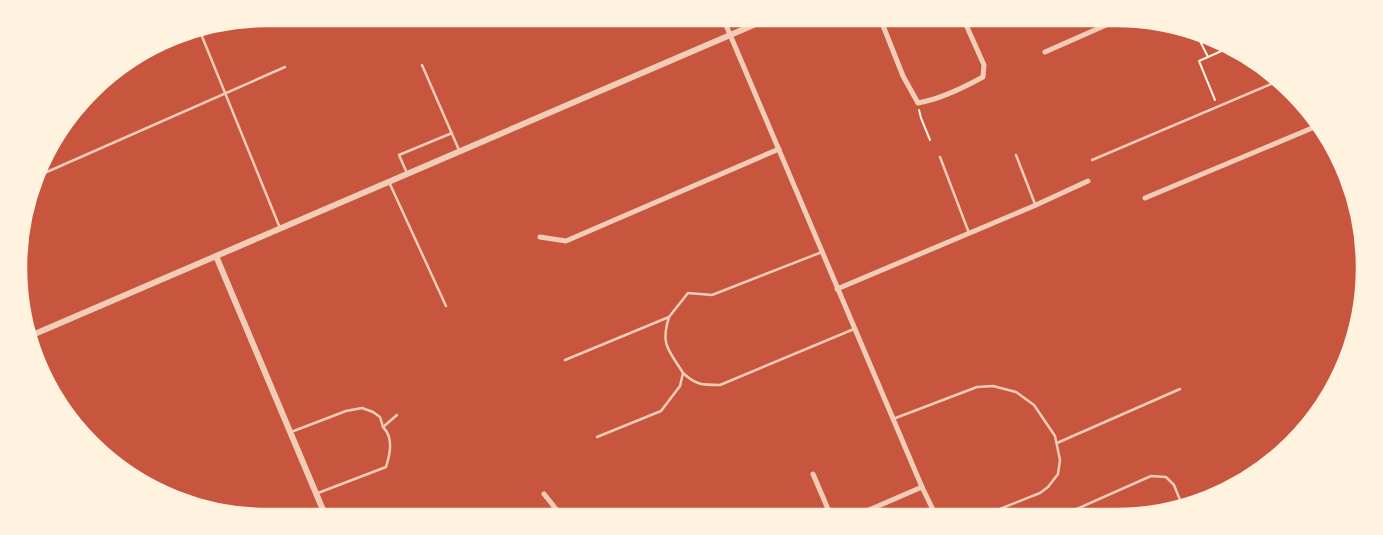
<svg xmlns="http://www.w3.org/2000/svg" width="1383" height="535" font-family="Roboto,sans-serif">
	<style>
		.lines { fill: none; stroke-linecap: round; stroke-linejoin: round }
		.path { stroke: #fff3e0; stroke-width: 2 }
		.service { stroke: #f1ccb7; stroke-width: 2.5 }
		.minor { stroke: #f1ccb7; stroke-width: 5 }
		.tertiary { stroke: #f1ccb7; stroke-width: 6 }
		.rim { fill: none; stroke: #fff3e0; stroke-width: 2.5 }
	</style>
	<rect width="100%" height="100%" fill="#c8553d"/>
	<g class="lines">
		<g class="path">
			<polyline points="1200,41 1208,57"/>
			<polyline points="1215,100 1199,61 1226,49"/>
			<polyline points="919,110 921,118 930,140"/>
		</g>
		<g class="service">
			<polyline points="199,29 280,228"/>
			<polyline points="422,65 459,150"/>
			<polyline points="1016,155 1035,204"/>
			<polyline points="940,157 969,233"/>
			<polyline points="1092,160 1278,81"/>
			<polyline points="407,173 399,155 452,133"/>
			<polyline points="40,175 285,67"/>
			<polyline points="389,182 446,306"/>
			<polyline points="565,360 669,317 688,293 712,295 822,252"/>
			<path d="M683,373C696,385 702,385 720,385L854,329"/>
			<polyline points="893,419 977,387 993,386 1016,392 1034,405 1055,436 1060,460 1058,474 1048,487 1040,493 982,516"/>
			<polyline points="291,432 346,411 362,408 373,412 380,417 383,427"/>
			<path d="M597,437L661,411L680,386L683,373C669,350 660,345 669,317"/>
			<polyline points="1057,443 1180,389"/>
			<path d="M318,493L386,467C390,454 394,438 383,427L397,415"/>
			<polyline points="1061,516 1151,476 1166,477 1174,485 1182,505"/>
		</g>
		<g class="minor">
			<polyline points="723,18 922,487 936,516"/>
			<path d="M880,18L903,76L918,103C941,99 963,88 983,77L984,65L963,18"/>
			<polyline points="1197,35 1198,35"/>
			<polyline points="1045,52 1122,18"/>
			<polyline points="1145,198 1317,126"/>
			<polyline points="540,237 566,241 779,149"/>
			<polyline points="837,289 1036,205 1088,181"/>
			<polyline points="813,474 831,516"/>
			<polyline points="544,494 560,514 561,517"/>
			<polyline points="855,516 922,487"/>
		</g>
		<g class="tertiary">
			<polyline points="216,256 326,517"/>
			<polyline points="30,336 770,18"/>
		</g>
	</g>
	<path d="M0 0H1383V535H0ZM267 26H1116A241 241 0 0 1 1357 267V268A241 241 0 0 1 1116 509H267A241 241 0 0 1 26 268V267A241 241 0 0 1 267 26Z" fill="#fff3e0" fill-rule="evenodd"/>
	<path class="rim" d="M267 26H1116A241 241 0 0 1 1357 267V268A241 241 0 0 1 1116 509H267A241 241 0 0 1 26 268V267A241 241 0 0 1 267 26Z"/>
</svg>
